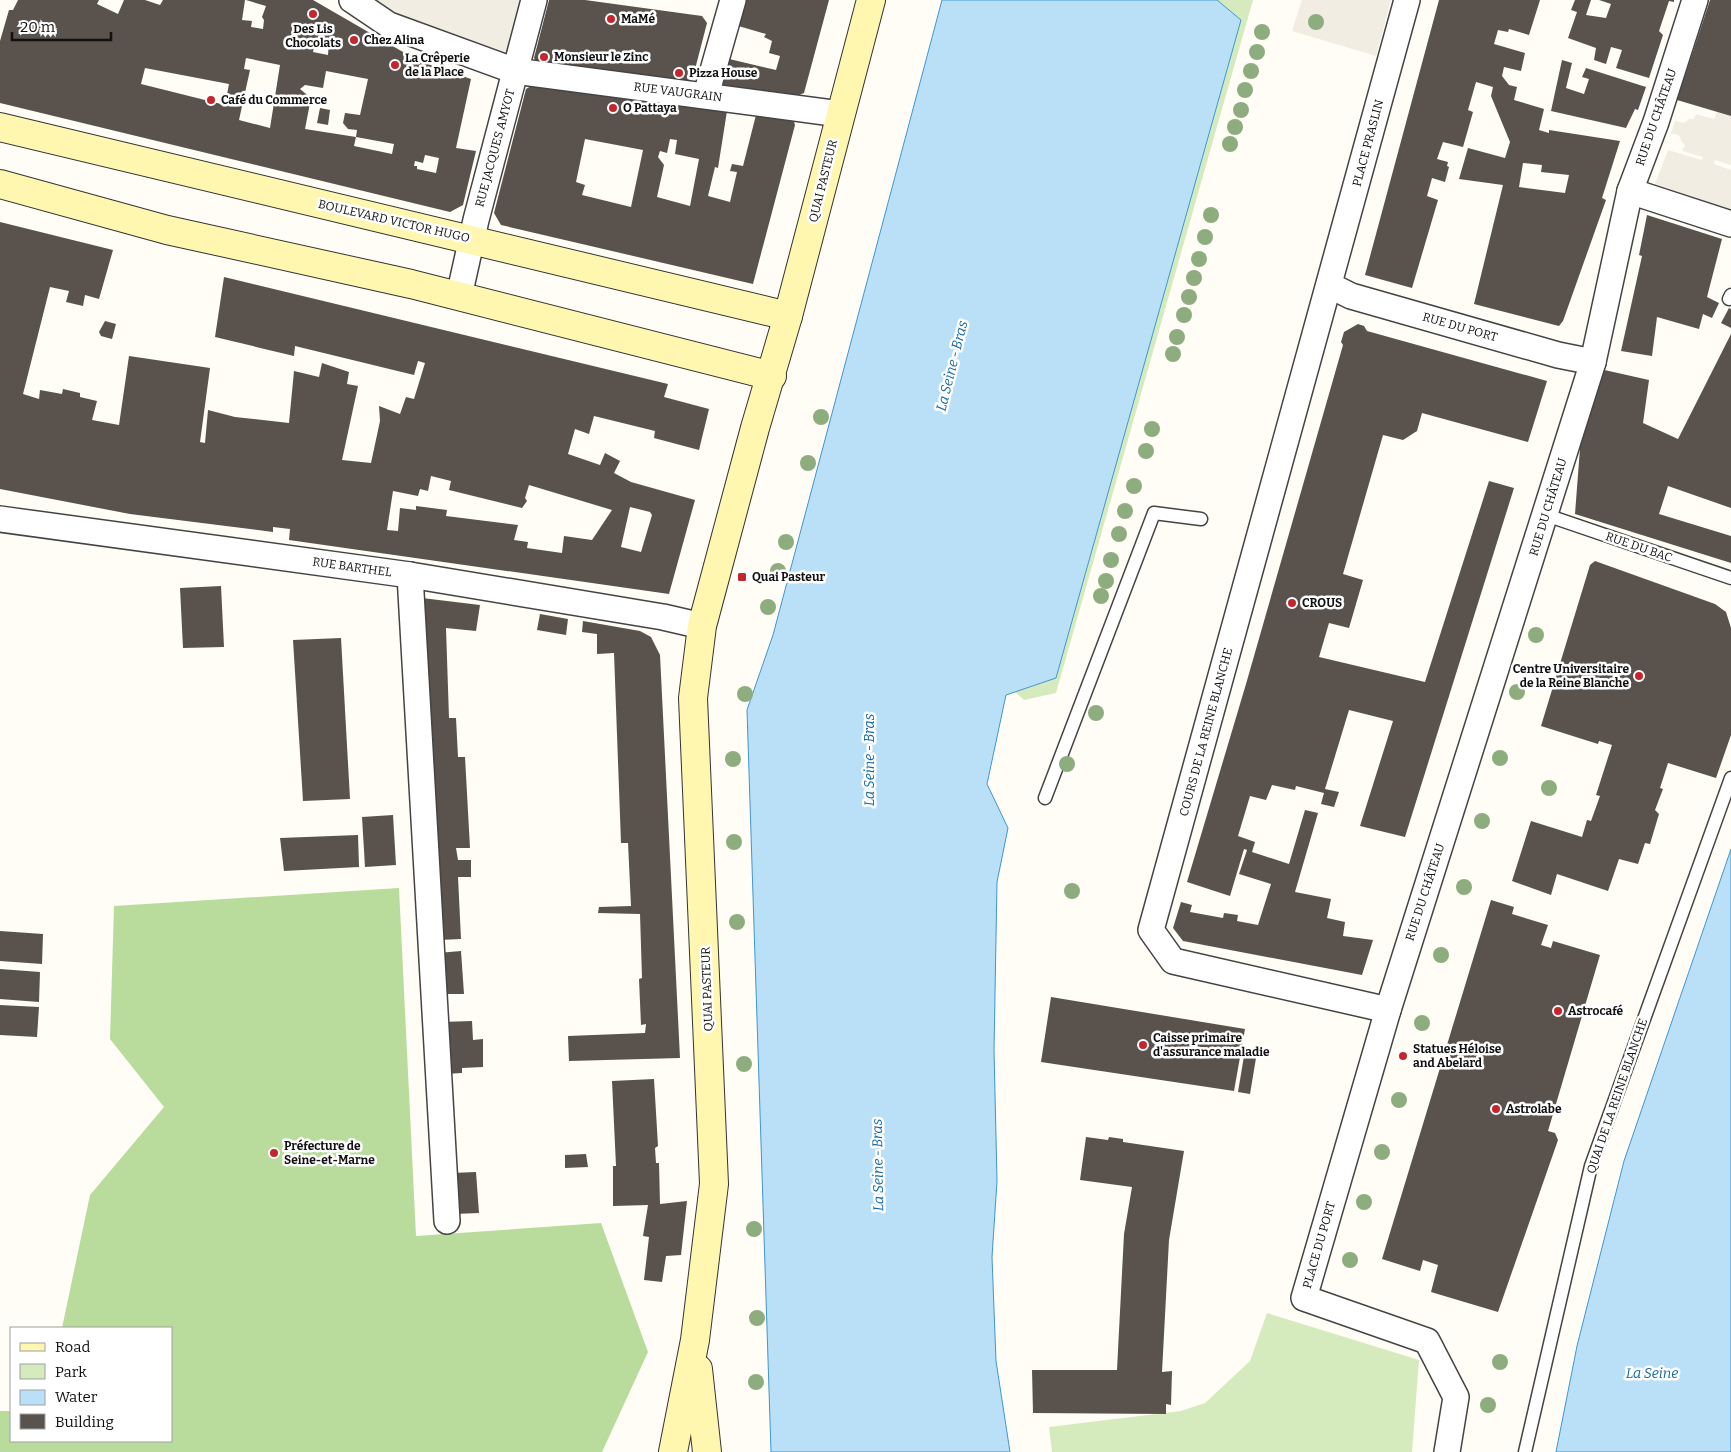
<svg xmlns="http://www.w3.org/2000/svg" width="1731" height="1452" font-family="Bitter,serif">
	<style>
		.green { fill: #d5ebbd }
		.forest { fill: #b9dc9c }
		.plaza { fill: #f1ede2 }
		.water { fill: #b9e0f7; stroke: #3f96cf }
		.building { fill: #5a524d; fill-rule: evenodd }
		.lines { fill: none; stroke-linecap: round; stroke-linejoin: round }
		.lane-casing { stroke: #444; stroke-width: 15 }
		.street-casing { stroke: #444; stroke-width: 28 }
		.secondary-casing { stroke: #333; stroke-width: 30 }
		.lane { stroke: #fff; stroke-width: 12 }
		.street { stroke: #fff; stroke-width: 25 }
		.secondary { stroke: #fff6b0; stroke-width: 28 }
		.tree { fill: #8dad7f }
		.poi-dot { fill: #c4262e; stroke: #fff; stroke-width: 2 }
		.labels { text-anchor: middle; dominant-baseline: central; stroke-width: 5; stroke-linejoin: round; paint-order: stroke }
		.poi-label { font-size: 12px; font-weight: bold; fill: #111; stroke: #fff; text-anchor: start }
		.street-label { font-size: 12px; fill: #111; stroke: #fff }
		.water-label { font-size: 14px; font-style: italic; fill: #1768a6; stroke: #fff }
	</style>
	<rect width="100%" height="100%" fill="#fffdf5"/>
	<g class="green">
		<polygon points="1217,0 1253,0 1056,693 1024,700 1015,692 1056,677 1241,20"/>
		<polygon points="1267,1313 1419,1360 1412,1452 1052,1452 1049,1427 1181,1411 1205,1403 1250,1361"/>
	</g>
	<polygon class="forest" points="399,888 416,1236 601,1223 648,1352 602,1452 0,1452 0,1411 11,1411 11,1441 171,1441 171,1328 62,1328 90,1195 164,1107 110,1039 114,906"/>
	<g class="plaza">
		<polygon points="360,0 522,0 506,62"/>
		<polygon points="1302,0 1391,0 1376,56 1292,31"/>
		<polygon points="1717,112 1731,116 1731,165 1715,160 1714,164 1731,170 1731,210 1655,184 1668,150 1702,160 1703,157 1682,151 1685,145 1681,141 1680,136 1671,133 1675,121 1684,123 1689,119 1694,119 1696,114 1714,119"/>
	</g>
	<g class="water">
		<polygon points="942,0 1217,0 1241,20 1056,678 1006,695 987,784 1008,828 997,882 994,1050 997,1181 992,1257 996,1361 1010,1452 771,1452 747,710 773,635"/>
		<polygon points="1731,849 1731,1452 1556,1452 1577,1346 1624,1161"/>
	</g>
	<g class="building">
		<path d="M18,0H99L97,4L118,14L124,0H145L160,5L163,0H245L242,20L252,21L251,27L263,29L264,20L262,17L266,6L246,0H313L403,52L433,66L471,79L456,148L476,151L463,205L450,212L0,103V41L9,10H13ZM315,40L329,41L328,55L313,52ZM246,58L280,65L270,128L239,120L250,70L244,69ZM145,68L229,84L225,105L141,84ZM326,71L368,79L360,115L345,113L343,123L348,129L357,130L356,137L394,144L392,154L354,146L356,137L305,129L311,98L300,89L305,85L323,88ZM425,155L439,158L436,173L417,169V166H414L415,161L423,163Z"/>
		<polygon points="549,0 585,0 702,16 707,23 693,77 686,82 537,63 534,58"/>
		<polygon points="741,0 829,0 804,93 799,95 721,87 725,58 776,70 780,56 769,53 772,41 764,37 766,34 735,25"/>
		<path d="M1439,0H1540L1529,35L1509,29L1508,32L1498,30L1494,44L1525,53L1521,71L1504,67L1502,76L1509,85L1517,87L1514,100L1544,109L1539,130L1549,133V130L1620,141L1602,198L1606,200L1563,321L1559,326L1474,304L1503,185L1459,179L1468,148L1505,158L1510,142L1491,96L1493,87L1476,82L1468,110L1473,112L1463,147L1443,142L1437,159L1448,162L1447,166L1449,167L1445,182L1432,178L1427,196L1438,200L1412,288L1365,275ZM1523,163L1542,165L1541,172L1569,175L1565,193L1519,187Z"/>
		<polygon points="1575,0 1591,0 1586,15 1606,18 1611,4 1599,0 1674,0 1674,2 1669,1 1659,31 1663,35 1649,78 1616,68 1622,50 1611,47 1606,64 1594,60 1596,48 1568,38 1577,12 1571,10"/>
		<polygon points="1710,0 1731,0 1731,116 1677,100"/>
		<polygon points="1562,60 1572,63 1566,88 1584,94 1589,79 1582,77 1586,68 1646,87 1638,110 1635,109 1626,128 1551,111"/>
		<path d="M531,86L727,111L718,168L715,167L708,196L730,202L737,172L730,171L732,164L743,166L756,115L793,119L795,125L753,284L501,225L494,213L526,89ZM585,139L643,150L631,207L582,195L585,185L576,182ZM670,139L677,140L675,154L699,159L690,206L657,197L664,165L658,157L660,151L667,153Z"/>
		<polygon points="320,108 330,110 328,125 317,123"/>
		<polygon points="1647,215 1722,239 1707,297 1719,303 1712,318 1703,314 1699,329 1657,317 1652,356 1621,351 1642,256 1639,255"/>
		<path d="M0,222L113,250L99,299L85,295L83,306L66,302L69,291L50,287L23,394L39,399L40,390L62,394L63,389L80,393V397L97,401L92,420L119,425L129,356L210,368L200,442L205,443L208,410L235,417L289,423L294,371L319,377L322,363L349,372L347,384L358,386L342,460L371,463L380,421L379,406L400,414L406,397L414,399L425,363L418,361L414,375L295,346L294,356L215,337L224,277L668,384L664,397L709,409L699,450L654,438L655,431L594,416L589,434L575,429L568,454L600,465L605,453L620,461L614,473L631,482L695,500L669,594L289,540L290,529L273,527V532L130,514L0,489ZM431,476L451,481L449,490L522,508L527,501L525,498L529,485L612,510L592,540L564,536L562,553L527,548L528,542L514,540L518,525L446,516L447,510L416,506V510L400,508L398,531L387,530L393,491L418,496L420,489L428,491ZM630,507L650,512L652,515L641,552L621,547Z"/>
		<polygon points="1729,308 1731,309 1731,328 1721,323"/>
		<polygon points="105,321 116,324 112,339 101,336 99,332"/>
		<polygon points="1358,324 1364,326 1367,331 1547,381 1528,442 1422,413 1417,431 1403,440 1383,435 1343,574 1363,580 1349,628 1329,623 1319,657 1425,682 1489,481 1514,488 1405,837 1360,826 1393,721 1349,710 1325,789 1339,792 1334,807 1321,804 1324,793 1296,786 1295,790 1272,785 1266,800 1250,796 1238,836 1255,842 1252,852 1289,864 1305,810 1318,813 1295,892 1331,899 1327,918 1345,922 1343,936 1373,940 1362,975 1183,941 1173,928 1181,902 1192,905 1190,912 1223,918 1224,913 1238,915 1237,921 1258,925 1271,884 1239,874 1247,850 1244,849 1230,896 1187,882 1246,684 1343,345 1341,342 1344,332"/>
		<polygon points="1731,334 1731,508 1668,486 1659,514 1731,536 1731,563 1575,514 1582,422 1600,369 1649,380 1643,423 1678,439"/>
		<polygon points="1595,561 1715,604 1726,612 1731,628 1731,735 1716,778 1668,763 1660,788 1663,789 1655,810 1659,814 1650,844 1645,843 1638,864 1619,859 1608,891 1557,874 1551,895 1512,881 1531,821 1582,837 1587,820 1591,821 1600,796 1596,795 1612,745 1599,741 1598,744 1541,726 1590,565"/>
		<polygon points="221,586 224,647 183,648 180,588"/>
		<polygon points="422,598 480,605 476,631 446,628 449,718 456,718 458,757 465,757 470,848 456,848 458,860 471,860 471,877 458,877 461,939 439,940"/>
		<polygon points="540,614 568,619 566,635 537,630"/>
		<polygon points="583,621 640,631 651,637 660,655 680,1058 569,1061 568,1036 645,1033 646,1024 641,1025 639,979 642,978 640,914 598,913 599,907 631,906 628,843 621,843 614,653 597,654 597,634 582,632"/>
		<polygon points="341,638 350,799 303,801 293,640"/>
		<polygon points="393,815 396,865 365,867 362,817"/>
		<polygon points="358,835 359,867 284,871 280,838"/>
		<polygon points="1491,900 1514,907 1512,914 1548,925 1541,945 1551,948 1553,941 1600,955 1548,1131 1555,1133 1558,1140 1498,1312 1431,1292 1438,1265 1423,1260 1420,1271 1382,1259"/>
		<polygon points="0,931 43,934 42,964 0,961"/>
		<polygon points="461,951 464,994 439,994 438,953"/>
		<polygon points="0,969 40,972 39,1002 0,999"/>
		<polygon points="1051,997 1245,1029 1234,1091 1041,1062"/>
		<polygon points="0,1005 39,1007 37,1037 0,1035"/>
		<polygon points="472,1021 473,1040 483,1039 483,1067 462,1068 462,1073 445,1074 441,1022"/>
		<polygon points="1245,1050 1257,1052 1250,1094 1238,1092"/>
		<polygon points="654,1079 658,1146 655,1148 656,1163 659,1163 660,1204 687,1201 681,1255 666,1256 662,1282 644,1280 649,1237 643,1236 648,1205 613,1206 613,1166 616,1166 612,1081"/>
		<polygon points="1086,1137 1108,1140 1109,1137 1123,1139 1123,1142 1184,1151 1169,1240 1162,1372 1172,1371 1171,1405 1166,1404 1166,1414 1033,1413 1032,1370 1117,1370 1124,1234 1132,1187 1080,1180"/>
		<polygon points="586,1154 588,1167 565,1168 565,1155"/>
		<polygon points="476,1172 479,1213 454,1214 452,1173"/>
	</g>
	<g class="lines">
		<defs>
			<g id="lane">
				<polyline points="1729,299 1731,295"/>
				<polyline points="1546,515 1731,578"/>
				<polyline points="1045,798 1154,513 1201,519"/>
				<polyline points="1525,1452 1591,1166 1731,778"/>
			</g>
			<g id="street">
				<polyline points="352,0 389,25 515,71 840,114"/>
				<polyline points="706,95 733,0"/>
				<polyline points="1630,191 1731,224"/>
				<polyline points="1329,285 1351,296 1558,355 1593,362"/>
				<polyline points="459,296 476,220 534,0"/>
				<polyline points="0,519 410,575 663,617 702,626"/>
				<polyline points="410,575 447,1221"/>
				<polyline points="1388,1010 1173,961 1151,930 1407,0"/>
				<polyline points="1447,1452 1456,1397 1427,1341 1304,1298 1388,1010 1593,362 1630,191 1656,122 1695,0"/>
			</g>
			<g id="secondary">
				<polyline points="0,127 788,316"/>
				<polyline points="0,184 167,230 411,284 772,376"/>
				<polyline points="698,1369 707,1452"/>
				<polyline points="673,1452 695,1340 714,1184 693,698 702,626 755,428 788,316 871,0"/>
			</g>
		</defs>
		<use href="#lane" class="lane-casing"/>
		<use href="#street" class="street-casing"/>
		<use href="#secondary" class="secondary-casing"/>
		<use href="#lane" class="lane"/>
		<use href="#street" class="street"/>
		<use href="#secondary" class="secondary"/>
	</g>
	<g class="tree">
		<circle cx="1316" cy="22" r="8"/>
		<circle cx="1262" cy="32" r="8"/>
		<circle cx="1257" cy="52" r="8"/>
		<circle cx="1251" cy="71" r="8"/>
		<circle cx="1245" cy="90" r="8"/>
		<circle cx="1241" cy="110" r="8"/>
		<circle cx="1235" cy="127" r="8"/>
		<circle cx="1230" cy="144" r="8"/>
		<circle cx="1211" cy="215" r="8"/>
		<circle cx="1205" cy="237" r="8"/>
		<circle cx="1199" cy="259" r="8"/>
		<circle cx="1194" cy="278" r="8"/>
		<circle cx="1189" cy="297" r="8"/>
		<circle cx="1184" cy="315" r="8"/>
		<circle cx="1177" cy="337" r="8"/>
		<circle cx="1173" cy="354" r="8"/>
		<circle cx="821" cy="417" r="8"/>
		<circle cx="1152" cy="429" r="8"/>
		<circle cx="1146" cy="451" r="8"/>
		<circle cx="808" cy="463" r="8"/>
		<circle cx="1134" cy="486" r="8"/>
		<circle cx="1125" cy="511" r="8"/>
		<circle cx="1119" cy="534" r="8"/>
		<circle cx="786" cy="542" r="8"/>
		<circle cx="1111" cy="560" r="8"/>
		<circle cx="778" cy="571" r="8"/>
		<circle cx="1106" cy="581" r="8"/>
		<circle cx="1101" cy="596" r="8"/>
		<circle cx="768" cy="607" r="8"/>
		<circle cx="1536" cy="635" r="8"/>
		<circle cx="1517" cy="692" r="8"/>
		<circle cx="745" cy="694" r="8"/>
		<circle cx="1096" cy="713" r="8"/>
		<circle cx="1500" cy="758" r="8"/>
		<circle cx="733" cy="759" r="8"/>
		<circle cx="1067" cy="764" r="8"/>
		<circle cx="1549" cy="788" r="8"/>
		<circle cx="1482" cy="821" r="8"/>
		<circle cx="734" cy="842" r="8"/>
		<circle cx="1464" cy="887" r="8"/>
		<circle cx="1072" cy="891" r="8"/>
		<circle cx="737" cy="922" r="8"/>
		<circle cx="1441" cy="955" r="8"/>
		<circle cx="1422" cy="1023" r="8"/>
		<circle cx="744" cy="1064" r="8"/>
		<circle cx="1399" cy="1100" r="8"/>
		<circle cx="1382" cy="1152" r="8"/>
		<circle cx="1364" cy="1202" r="8"/>
		<circle cx="754" cy="1229" r="8"/>
		<circle cx="1350" cy="1260" r="8"/>
		<circle cx="757" cy="1318" r="8"/>
		<circle cx="1500" cy="1362" r="8"/>
		<circle cx="756" cy="1382" r="8"/>
		<circle cx="1488" cy="1405" r="8"/>
	</g>
	<g class="poi-dot">
		<circle cx="313" cy="14" r="5"/>
		<circle cx="611" cy="19" r="5"/>
		<circle cx="354" cy="40" r="5"/>
		<circle cx="544" cy="57" r="5"/>
		<circle cx="395" cy="65" r="5"/>
		<circle cx="679" cy="73" r="5"/>
		<circle cx="211" cy="100" r="5"/>
		<circle cx="613" cy="108" r="5"/>
		<rect x="737" y="572" width="10" height="10" rx="2.5"/>
		<circle cx="1292" cy="603" r="5"/>
		<circle cx="1639" cy="676" r="5"/>
		<circle cx="1558" cy="1011" r="5"/>
		<circle cx="1143" cy="1045" r="5"/>
		<circle cx="1403" cy="1056" r="5"/>
		<circle cx="1496" cy="1109" r="5"/>
		<circle cx="274" cy="1153" r="5"/>
	</g>
	<g class="labels">
		<g class="poi-label">
			<text x="621" y="19">MaMé</text>
			<text x="313" y="29" text-anchor="middle">Des Lis<tspan x="313" dy="14">Chocolats</tspan></text>
			<text x="364" y="40">Chez Alina</text>
			<text x="554" y="57">Monsieur le Zinc</text>
			<text x="405" y="58">La Crêperie<tspan x="405" dy="14">de la Place</tspan></text>
			<text x="689" y="73">Pizza House</text>
			<text x="221" y="100">Café du Commerce</text>
			<text x="623" y="108">O Pattaya</text>
			<text x="752" y="577">Quai Pasteur</text>
			<text x="1302" y="603">CROUS</text>
			<text x="1629" y="669" text-anchor="end">Centre Universitaire<tspan x="1629" dy="14">de la Reine Blanche</tspan></text>
			<text x="1568" y="1011">Astrocafé</text>
			<text x="1153" y="1038">Caisse primaire<tspan x="1153" dy="14">d'assurance maladie</tspan></text>
			<text x="1413" y="1049">Statues Héloise<tspan x="1413" dy="14">and Abelard</tspan></text>
			<text x="1506" y="1109">Astrolabe</text>
			<text x="284" y="1146">Préfecture de<tspan x="284" dy="14">Seine-et-Marne</tspan></text>
		</g>
		<g class="street-label">
			<text transform="translate(678 92) rotate(7)">RUE VAUGRAIN</text>
			<text transform="translate(1656 117) rotate(-71)">RUE DU CHÂTEAU</text>
			<text transform="translate(1368 143) rotate(-75)">PLACE PRASLIN</text>
			<text transform="translate(495 148) rotate(-75)">RUE JACQUES AMYOT</text>
			<text transform="translate(823 181) rotate(-76)">QUAI PASTEUR</text>
			<text transform="translate(394 221) rotate(13)">BOULEVARD VICTOR HUGO</text>
			<text transform="translate(1460 327) rotate(16)">RUE DU PORT</text>
			<text transform="translate(1548 507) rotate(-73)">RUE DU CHÂTEAU</text>
			<text transform="translate(1639 547) rotate(19)">RUE DU BAC</text>
			<text transform="translate(352 567) rotate(8)">RUE BARTHEL</text>
			<text transform="translate(1206 732) rotate(-75)">COURS DE LA REINE BLANCHE</text>
			<text transform="translate(1425 892) rotate(-72)">RUE DU CHÂTEAU</text>
			<text transform="translate(707 989) rotate(-92)">QUAI PASTEUR</text>
			<text transform="translate(1617 1096) rotate(-71)">QUAI DE LA REINE BLANCHE</text>
			<text transform="translate(1319 1245) rotate(-74)">PLACE DU PORT</text>
		</g>
		<g class="water-label">
			<text transform="translate(952 366) rotate(-76)">La Seine - Bras</text>
			<text transform="translate(869 760) rotate(-90)">La Seine - Bras</text>
			<text transform="translate(878 1165) rotate(-91)">La Seine - Bras</text>
			<text x="1652" y="1373">La Seine</text>
		</g>
	</g>
	<rect x="10" y="1327" width="162" height="115" fill="#ffffff" stroke="#a0a0a0"/>
	<rect x="20" y="1343" width="25" height="8" fill="#fff6b0" stroke="#a0a0a0"/>
	<text x="55" y="1352" font-size="15" fill="#111111">Road</text>
	<rect x="20" y="1364" width="25" height="15" fill="#d5ebbd" stroke="#a0a0a0"/>
	<text x="55" y="1377" font-size="15" fill="#111111">Park</text>
	<rect x="20" y="1390" width="25" height="15" fill="#b9e0f7" stroke="#a0a0a0"/>
	<text x="55" y="1402" font-size="15" fill="#111111">Water</text>
	<rect x="20" y="1414" width="25" height="15" fill="#5a524d" stroke="#a0a0a0"/>
	<text x="55" y="1427" font-size="15" fill="#111111">Building</text>
	<path d="M12 32v8h99v-8" fill="none" stroke="#111111" stroke-width="2.5"/>
	<text x="20" y="32" font-size="15" fill="#111111" stroke="#ffffff" stroke-width="4" paint-order="stroke">20 m</text>
</svg>
